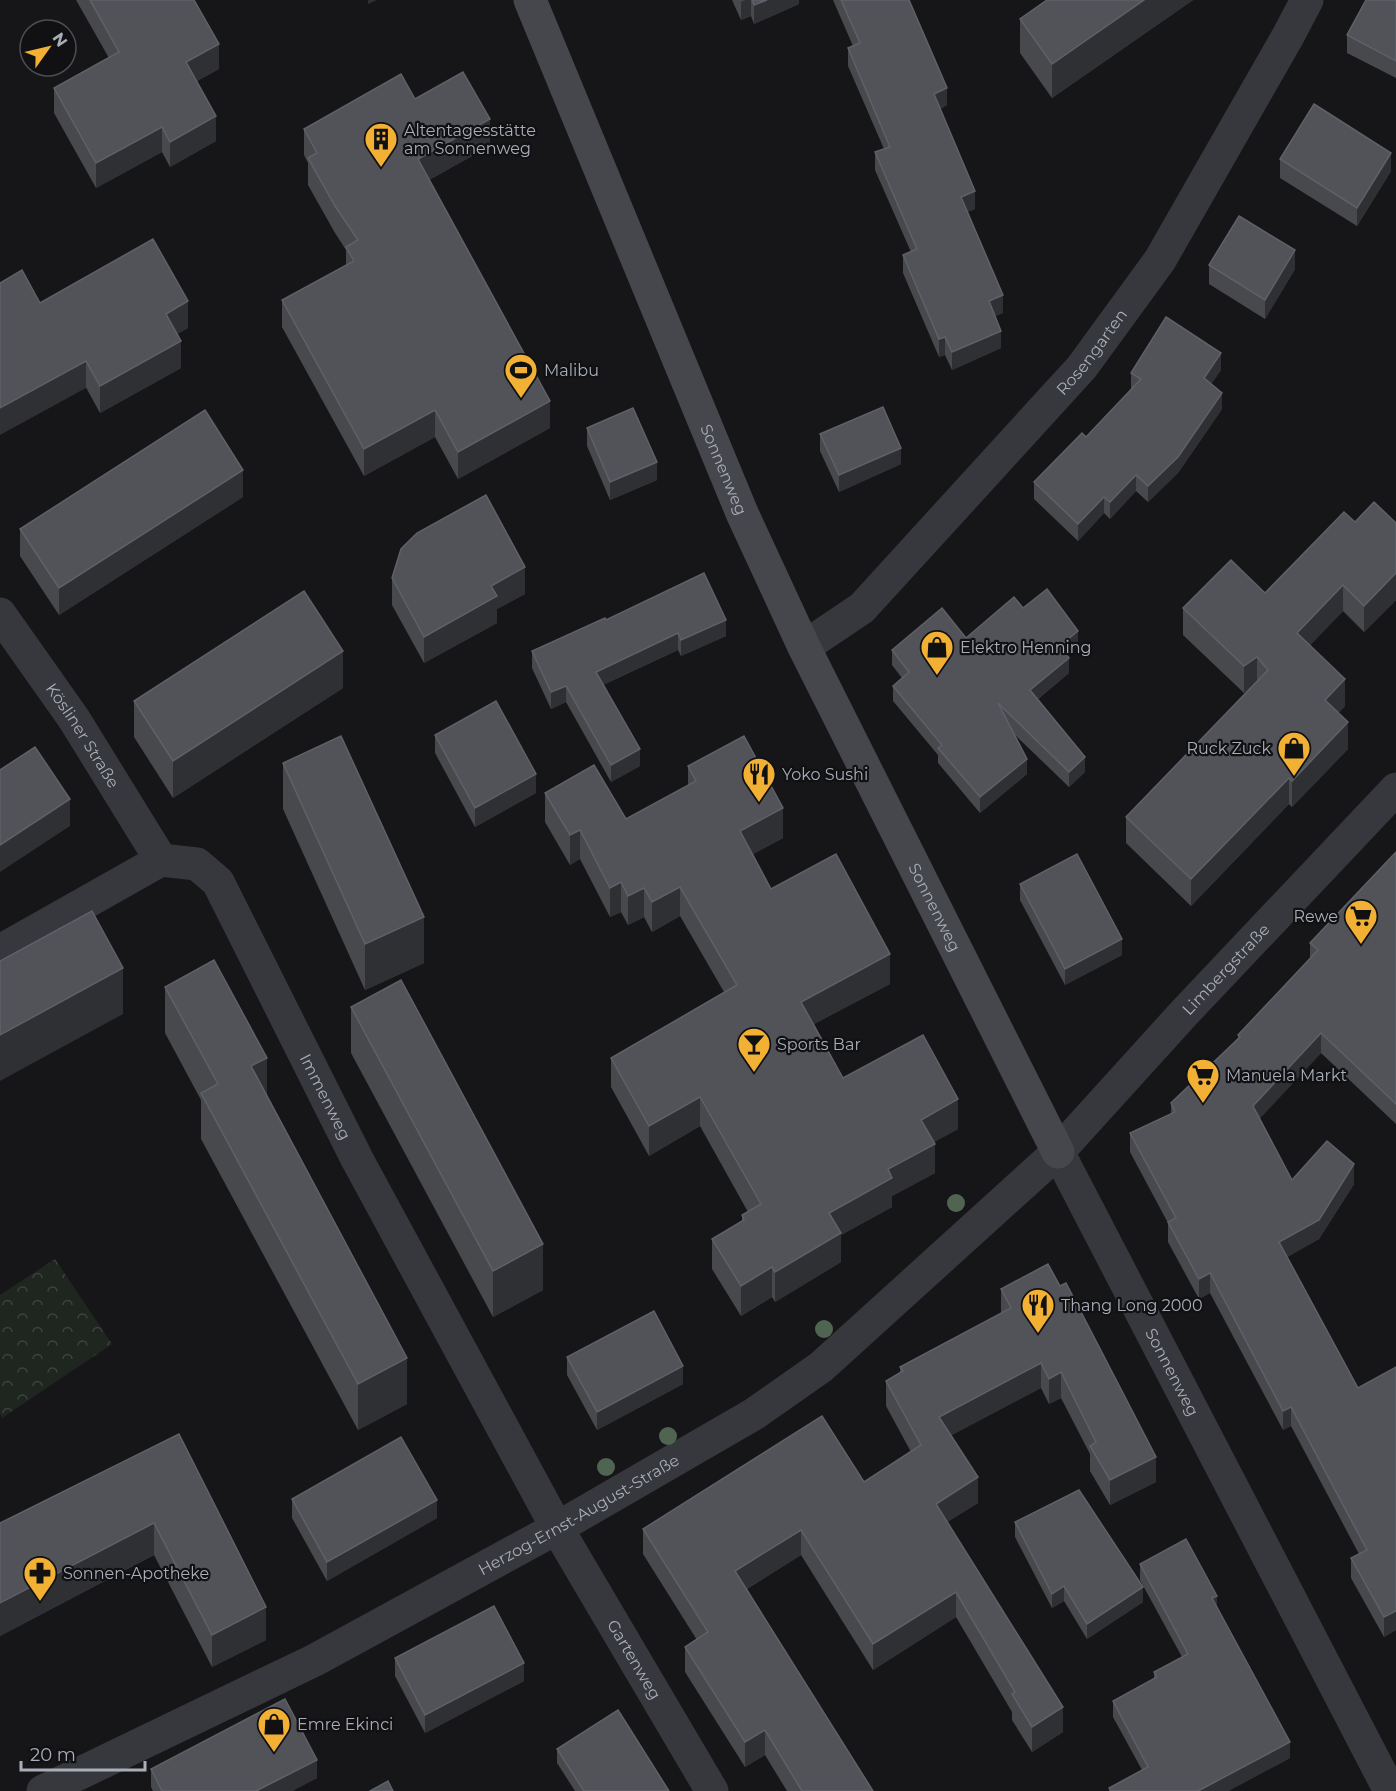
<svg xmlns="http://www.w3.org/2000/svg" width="1396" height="1791" font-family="Montserrat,sans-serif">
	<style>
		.park { fill: url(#park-crowns) }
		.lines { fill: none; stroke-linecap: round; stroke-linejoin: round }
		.street { stroke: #37383d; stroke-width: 33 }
		.secondary { stroke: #45474d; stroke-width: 33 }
		.tree { fill: #506452 }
		.wall { fill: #47494d }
		.shaded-wall { fill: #2f3033 }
		.building { fill: #525359; stroke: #5f6168; stroke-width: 1.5 }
		.labels { text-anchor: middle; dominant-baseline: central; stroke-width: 4.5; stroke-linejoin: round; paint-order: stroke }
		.poi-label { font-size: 16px; fill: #a8adb8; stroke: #111113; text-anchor: start }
		.street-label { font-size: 16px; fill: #a8adb8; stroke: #111113 }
	</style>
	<defs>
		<pattern id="park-crowns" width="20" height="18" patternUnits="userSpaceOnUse" patternTransform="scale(1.5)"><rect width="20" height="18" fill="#1e261f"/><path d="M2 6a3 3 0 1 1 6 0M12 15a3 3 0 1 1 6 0" fill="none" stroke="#3c433d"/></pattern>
	</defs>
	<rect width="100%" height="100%" fill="#161618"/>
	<polygon class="park" points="55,1259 112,1344 2,1418 0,1414 0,1295"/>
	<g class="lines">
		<g class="street">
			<path id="s1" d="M0,614L74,719L161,860"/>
			<path id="s2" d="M804,647L862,608L1082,367L1160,260L1288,36L1307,0"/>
			<path id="s3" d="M0,951L161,860L197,864L218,882L357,1159L557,1528L712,1791"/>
			<path id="s4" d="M1058,1152L1390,1791"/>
			<path id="s5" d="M43,1791L315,1660L557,1528L754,1414L821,1367L1058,1152L1185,1012L1396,789"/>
		</g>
		<path class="secondary" id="s6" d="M530,0L742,513L804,647L1058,1152"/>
	</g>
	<g class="tree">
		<circle cx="956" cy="1203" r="9"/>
		<circle cx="824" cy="1329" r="9"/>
		<circle cx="668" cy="1436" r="9"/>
		<circle cx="606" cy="1467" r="9"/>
	</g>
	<g class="wall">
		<polygon points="76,0 194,0 219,69 197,81 216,141 170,167 162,152 96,188 54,113 54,88 109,58"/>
		<polygon points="732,0 799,0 799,4 754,24 751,16 741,20"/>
		<polygon points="833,0 909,0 947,105 940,109 975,209 967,212 1003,313 995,316 1001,348 952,370 945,355 939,357 903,273 903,255 911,252 875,170 875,152 884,149 848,66 848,48 853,46"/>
		<polygon points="1047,0 1193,0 1052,98 1020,53 1020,19"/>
		<polygon points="1396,0 1396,78 1347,53 1347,35"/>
		<polygon points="415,99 490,146 429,180 550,428 458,479 435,437 364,476 282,327 282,300 346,265 346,250 335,233 308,185 308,163 304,155 304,129"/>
		<polygon points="1280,159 1391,171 1357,226 1280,178"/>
		<polygon points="1209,265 1295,269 1265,319 1209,284"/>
		<polygon points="40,303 188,328 177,334 181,368 100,413"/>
		<polygon points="1221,370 1211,384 1222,409 1178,473 1148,502 1136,491 1110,519 1104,513 1078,541 1034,499 1034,482 1086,437 1131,390 1131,373"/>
		<polygon points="587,428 657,480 610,500 587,446"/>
		<polygon points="820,434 901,464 839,492 820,451"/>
		<polygon points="243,497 59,615 20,556 20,529"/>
		<polygon points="1355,522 1396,523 1396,600 1364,632 1343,611 1310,645 1345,706 1338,713 1348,749 1292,807 1289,804 1191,906 1126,843 1126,817 1252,687 1244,693 1183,635 1183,608 1265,593"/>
		<polygon points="392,578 525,594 497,609 497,623 424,663 392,605"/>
		<polygon points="1023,608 1078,646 1067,655 1069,673 1038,699 1085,772 1069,787 1014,734 1027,774 980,813 938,763 938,755 893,701 893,686 902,678 892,665 892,650 966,638"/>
		<polygon points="606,620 726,636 681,656 678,650 603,685 640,766 611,782 566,702 551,709 532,668 532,651"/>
		<polygon points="343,688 173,798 134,737 134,701"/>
		<polygon points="435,735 536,793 475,827 435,753"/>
		<polygon points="283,763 424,963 365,990 283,809"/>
		<polygon points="688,766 783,838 753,854 771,889 890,984 814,1024 843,1078 958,1129 934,1142 935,1173 892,1196 892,1207 841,1235 841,1262 775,1302 772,1297 741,1316 712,1269 712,1239 742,1221 742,1215 748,1212 700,1126 649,1156 611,1087 611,1058 724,992 680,916 652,932 644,917 628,925 621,912 610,917 580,859 570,865 545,822 545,793 626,819 688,786"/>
		<polygon points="1396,852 1396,1124 1321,1053 1259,1119 1292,1180 1354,1184 1319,1239 1287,1257 1358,1388 1396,1367 1396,1630 1384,1637 1351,1578 1351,1558 1359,1554 1291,1426 1283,1430 1210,1293 1199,1299 1168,1242 1168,1223 1130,1152 1130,1133 1171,1114 1171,1103 1238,1038 1238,1035 1310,959 1310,943"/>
		<polygon points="1020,884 1122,955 1065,985 1020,900"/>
		<polygon points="165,987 267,1097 407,1404 358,1430 201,1139 201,1100 165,1033"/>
		<polygon points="351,1007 543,1290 493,1317 351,1053"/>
		<polygon points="1001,1289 1156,1482 1110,1505 1090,1471 1090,1454 1061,1398 1049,1404 1041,1388 951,1435 978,1503 947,1522 1063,1732 1032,1752 1012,1720 1012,1712 956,1617 873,1670 801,1555 747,1589 873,1791 787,1791 765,1755 745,1767 685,1672 685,1647 697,1640 643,1554 643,1529 864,1482 911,1452 886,1406 886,1381 900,1373 900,1367 1001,1314"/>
		<polygon points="567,1357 683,1384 597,1430 567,1375"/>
		<polygon points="179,1434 266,1640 212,1667 154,1555 0,1636 0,1523"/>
		<polygon points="292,1499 437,1518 327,1581 292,1518"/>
		<polygon points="1015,1522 1143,1602 1087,1639 1064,1601 1052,1608 1015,1537"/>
		<polygon points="1140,1564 1217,1607 1290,1758 1228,1791 1109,1791 1109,1788 1142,1770 1113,1717 1113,1701 1154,1679 1154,1672 1182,1657 1140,1580"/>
		<polygon points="395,1658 524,1681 425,1733 395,1676"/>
		<polygon points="557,1749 669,1791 575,1791 557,1763"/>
		<polygon points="151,1769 317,1778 292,1791 153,1791 151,1787"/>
	</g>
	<g class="shaded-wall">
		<polygon points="368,0 377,0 368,4"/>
		<polygon points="745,0 751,0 751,16 741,20 741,2"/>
		<polygon points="767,0 799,0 799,4 754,24 754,5"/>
		<polygon points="1144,0 1193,0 1052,98 1052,64"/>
		<polygon points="219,44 219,69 186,87 186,62"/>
		<polygon points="947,88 947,105 934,111 934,94"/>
		<polygon points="216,116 216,141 170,167 170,142"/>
		<polygon points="490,119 490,146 418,186 418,159"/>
		<polygon points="162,127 162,152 96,188 96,163"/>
		<polygon points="1391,153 1391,171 1357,226 1357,208"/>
		<polygon points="975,191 975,209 961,215 961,197"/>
		<polygon points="1295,250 1295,269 1265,319 1265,300"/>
		<polygon points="1003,295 1003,313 989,319 989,301"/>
		<polygon points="188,301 188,328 166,340 166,314"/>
		<polygon points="1001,331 1001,348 952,370 952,352"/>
		<polygon points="945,337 945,355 939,357 939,339"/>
		<polygon points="181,341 181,368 100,413 100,386"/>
		<polygon points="1221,353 1221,370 1204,395 1204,378"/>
		<polygon points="86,361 86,388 0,435 0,408"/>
		<polygon points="1222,393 1222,409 1178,473 1148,502 1148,486"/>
		<polygon points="550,401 550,428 458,479 458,452"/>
		<polygon points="435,410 435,437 364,476 364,449"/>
		<polygon points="901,448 901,464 839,492 839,475"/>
		<polygon points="657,462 657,480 610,500 610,482"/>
		<polygon points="243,470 243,497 59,615 59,588"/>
		<polygon points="1136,475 1136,491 1110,519 1110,502"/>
		<polygon points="1104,497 1104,513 1078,541 1078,524"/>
		<polygon points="525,567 525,594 497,609 497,623 424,663 424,637 491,586"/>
		<polygon points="1396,573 1396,600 1364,632 1364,606"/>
		<polygon points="1343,585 1343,611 1297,659 1297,633"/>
		<polygon points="726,620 726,636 681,656 681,640"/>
		<polygon points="1078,631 1078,646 1060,661 1060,646"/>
		<polygon points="678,633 678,650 596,688 596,672"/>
		<polygon points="343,651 343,688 173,798 173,761"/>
		<polygon points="1257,657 1257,683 1244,693 1244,666"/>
		<polygon points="1069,658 1069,673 1030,705 1030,690"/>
		<polygon points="1345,679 1345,706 1325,727 1325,700"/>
		<polygon points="566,686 566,702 551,709 551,692"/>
		<polygon points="1348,722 1348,749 1292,807 1292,781"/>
		<polygon points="640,749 640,766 611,782 611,765"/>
		<polygon points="1085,757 1085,772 1069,787 1069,772"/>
		<polygon points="1027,759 1027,774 980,813 980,797"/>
		<polygon points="536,774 536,793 475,827 475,808"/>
		<polygon points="1289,778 1289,804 1191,906 1191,879"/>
		<polygon points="70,799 70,826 0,872 0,845"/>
		<polygon points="783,808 783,838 740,861 740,831"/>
		<polygon points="580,830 580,859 570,865 570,835"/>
		<polygon points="621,882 621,912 610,917 610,888"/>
		<polygon points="680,887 680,916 652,932 652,902"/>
		<polygon points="644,888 644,917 628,925 628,896"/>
		<polygon points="424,917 424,963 365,990 365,944"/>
		<polygon points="1122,939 1122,955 1065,985 1065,969"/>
		<polygon points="890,954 890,984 801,1031 801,1002"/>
		<polygon points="123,968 123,1014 0,1081 0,1035"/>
		<polygon points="1321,1033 1321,1053 1253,1126 1253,1106"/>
		<polygon points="267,1058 267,1104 251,1066"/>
		<polygon points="700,1097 700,1126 649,1156 649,1126"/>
		<polygon points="958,1099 958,1129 921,1149 921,1120"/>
		<polygon points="935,1144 935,1173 892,1196 892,1207 841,1235 841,1262 775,1302 775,1272 829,1213 888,1169"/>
		<polygon points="1354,1164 1354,1184 1319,1239 1279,1262 1279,1242"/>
		<polygon points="543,1244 543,1290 493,1317 493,1271"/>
		<polygon points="772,1267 772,1297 741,1316 741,1286"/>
		<polygon points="1210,1273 1210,1293 1199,1299 1199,1279"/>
		<polygon points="407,1358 407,1404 358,1430 358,1384"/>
		<polygon points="1041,1363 1041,1388 939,1442 939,1417"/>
		<polygon points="683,1366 683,1384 597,1430 597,1412"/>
		<polygon points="1061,1372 1061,1398 1049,1404 1049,1379"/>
		<polygon points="1291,1407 1291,1426 1283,1430 1283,1411"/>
		<polygon points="1156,1457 1156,1482 1110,1505 1110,1480"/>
		<polygon points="978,1477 978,1503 936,1529 936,1504"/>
		<polygon points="437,1500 437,1518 327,1581 327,1562"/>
		<polygon points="154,1523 154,1555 0,1636 0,1603"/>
		<polygon points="801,1530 801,1555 735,1596 735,1571"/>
		<polygon points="1064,1586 1064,1601 1052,1608 1052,1594"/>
		<polygon points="1143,1587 1143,1602 1087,1639 1087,1624"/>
		<polygon points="956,1592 956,1617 873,1670 873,1644"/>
		<polygon points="1217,1596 1217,1612 1212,1598"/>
		<polygon points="266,1607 266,1640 212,1667 212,1635"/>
		<polygon points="1396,1611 1396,1630 1384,1637 1384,1617"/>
		<polygon points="524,1663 524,1681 425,1733 425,1715"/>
		<polygon points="1063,1707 1063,1732 1032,1752 1032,1727"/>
		<polygon points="765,1730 765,1755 745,1767 745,1742"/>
		<polygon points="1290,1742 1290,1758 1228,1791 1198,1791"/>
		<polygon points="317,1760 317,1778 292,1791 256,1791"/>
	</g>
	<g class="building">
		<polygon points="90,0 194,0 219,44 186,62 216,116 170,142 162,127 96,163 54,88 119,52"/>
		<polygon points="752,0 767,0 754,5"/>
		<polygon points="841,0 909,0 947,88 934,94 975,191 961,197 1003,295 989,301 1001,331 952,352 945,337 939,339 903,255 917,249 875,152 890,147 848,48 860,43"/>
		<polygon points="1047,0 1144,0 1052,64 1020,19"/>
		<polygon points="1366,0 1396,0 1396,61 1347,35"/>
		<polygon points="463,72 490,119 418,159 550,401 458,452 435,410 364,449 282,300 354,261 346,247 358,240 335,206 308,158 317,153 304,129 401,74 415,99"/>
		<polygon points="1314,104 1391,153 1357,208 1280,159"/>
		<polygon points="1239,216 1295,250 1265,300 1209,265"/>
		<polygon points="153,239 188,301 166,314 181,341 100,386 86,361 0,408 0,283 22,270 40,303"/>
		<polygon points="1166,317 1221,353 1204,378 1222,393 1178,457 1148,486 1136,475 1110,502 1104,497 1078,524 1034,482 1082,433 1086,437 1141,379 1131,373"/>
		<polygon points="883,407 901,448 839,475 820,434"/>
		<polygon points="633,408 657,462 610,482 587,428"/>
		<polygon points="205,410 243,470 59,588 20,529"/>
		<polygon points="486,495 525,567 491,586 497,596 424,637 392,578 401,549 417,533"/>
		<polygon points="1374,502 1396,523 1396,573 1364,606 1343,585 1297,633 1345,679 1325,700 1348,722 1292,781 1289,778 1191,879 1126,817 1268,670 1257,657 1244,666 1183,608 1231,560 1265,593 1344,512 1355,522"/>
		<polygon points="704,573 726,620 681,640 678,633 596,672 640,749 611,765 566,686 551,692 532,651 605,618 606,620"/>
		<polygon points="1047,589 1078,631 1060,646 1069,658 1030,690 1085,757 1069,772 998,703 1027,759 980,797 938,748 942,745 893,686 909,672 892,650 942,608 966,638 1014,597 1023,608"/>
		<polygon points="304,591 343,651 173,761 134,701"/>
		<polygon points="496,701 536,774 475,808 435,735"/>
		<polygon points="341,736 424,917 365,944 283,763"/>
		<polygon points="744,736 783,808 740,831 771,889 836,854 890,954 801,1002 843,1078 923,1035 958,1099 921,1120 935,1144 888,1169 892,1178 829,1213 841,1233 775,1272 772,1267 741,1286 712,1239 744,1220 742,1215 761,1204 700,1097 649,1126 611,1058 737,985 680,887 652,902 644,888 628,896 621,882 610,888 580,830 570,835 545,793 594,765 626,819 696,781 688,766"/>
		<polygon points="35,747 70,799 0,845 0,770"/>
		<polygon points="1396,852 1396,1104 1321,1033 1253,1106 1292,1180 1327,1141 1354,1164 1319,1220 1279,1242 1358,1388 1396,1367 1396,1611 1384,1617 1351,1558 1367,1550 1291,1407 1283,1411 1210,1273 1199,1279 1168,1222 1176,1218 1130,1133 1175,1112 1171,1103 1240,1037 1238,1035 1318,950 1310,943"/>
		<polygon points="1077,854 1122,939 1065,969 1020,884"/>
		<polygon points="92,911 123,968 0,1035 0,961"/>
		<polygon points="214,960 267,1058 251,1066 407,1358 358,1384 201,1093 218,1084 165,987"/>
		<polygon points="401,980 543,1244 493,1271 351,1007"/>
		<polygon points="1048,1264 1060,1286 1066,1283 1156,1457 1110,1480 1090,1446 1096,1442 1061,1372 1049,1379 1041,1363 939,1417 978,1477 936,1504 1063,1707 1032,1727 1012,1694 1015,1692 956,1592 873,1644 801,1530 735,1571 873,1791 802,1791 765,1730 745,1742 685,1647 708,1632 643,1529 822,1416 864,1482 921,1445 886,1381 903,1371 900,1367 1011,1308 1001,1289"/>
		<polygon points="654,1311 683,1366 597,1412 567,1357"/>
		<polygon points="179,1434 266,1607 212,1635 154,1523 0,1603 0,1523"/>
		<polygon points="401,1437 437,1500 327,1562 292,1499"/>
		<polygon points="1079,1490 1143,1587 1087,1624 1064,1586 1052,1594 1015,1522"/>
		<polygon points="1186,1539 1217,1596 1212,1598 1290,1742 1198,1791 1111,1791 1109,1788 1148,1767 1113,1701 1157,1677 1154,1672 1188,1654 1140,1564"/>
		<polygon points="494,1606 524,1663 425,1715 395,1658"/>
		<polygon points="285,1699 317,1760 256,1791 162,1791 151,1769"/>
		<polygon points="618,1710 669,1791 584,1791 557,1749"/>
		<polygon points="388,1781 393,1791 370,1791"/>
	</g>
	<defs>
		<symbol id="building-pin" viewBox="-11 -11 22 30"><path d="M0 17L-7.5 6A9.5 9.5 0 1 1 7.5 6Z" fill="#f2b134" stroke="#111113"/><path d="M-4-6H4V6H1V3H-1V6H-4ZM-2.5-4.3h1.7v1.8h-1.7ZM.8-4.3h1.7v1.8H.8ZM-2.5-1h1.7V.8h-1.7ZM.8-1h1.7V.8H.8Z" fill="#111"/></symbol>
		<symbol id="stadium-pin" viewBox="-11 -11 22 30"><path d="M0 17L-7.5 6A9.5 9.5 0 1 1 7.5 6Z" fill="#f2b134" stroke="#111113"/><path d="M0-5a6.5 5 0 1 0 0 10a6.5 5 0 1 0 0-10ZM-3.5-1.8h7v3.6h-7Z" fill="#111"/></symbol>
		<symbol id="shop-pin" viewBox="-11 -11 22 30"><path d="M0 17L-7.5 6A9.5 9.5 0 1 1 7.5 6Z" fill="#f2b134" stroke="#111113"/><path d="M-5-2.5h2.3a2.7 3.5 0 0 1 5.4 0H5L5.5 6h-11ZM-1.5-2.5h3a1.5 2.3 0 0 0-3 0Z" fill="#111"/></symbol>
		<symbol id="restaurant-pin" viewBox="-11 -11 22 30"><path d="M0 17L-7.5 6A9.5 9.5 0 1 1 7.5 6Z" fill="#f2b134" stroke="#111113"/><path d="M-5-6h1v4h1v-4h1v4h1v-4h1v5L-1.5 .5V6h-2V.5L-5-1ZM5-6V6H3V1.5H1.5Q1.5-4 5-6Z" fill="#111"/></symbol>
		<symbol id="supermarket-pin" viewBox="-11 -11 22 30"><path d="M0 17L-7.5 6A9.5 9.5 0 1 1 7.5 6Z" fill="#f2b134" stroke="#111113"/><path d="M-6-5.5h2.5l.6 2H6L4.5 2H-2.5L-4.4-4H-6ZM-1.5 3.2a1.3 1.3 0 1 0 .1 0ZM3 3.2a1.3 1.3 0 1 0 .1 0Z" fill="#111"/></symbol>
		<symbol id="bar-pin" viewBox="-11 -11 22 30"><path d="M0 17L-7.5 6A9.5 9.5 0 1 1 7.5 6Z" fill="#f2b134" stroke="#111113"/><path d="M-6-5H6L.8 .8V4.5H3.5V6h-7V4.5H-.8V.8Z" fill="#111"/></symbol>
		<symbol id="pharmacy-pin" viewBox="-11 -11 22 30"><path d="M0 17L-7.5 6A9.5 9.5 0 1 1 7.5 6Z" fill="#f2b134" stroke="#111113"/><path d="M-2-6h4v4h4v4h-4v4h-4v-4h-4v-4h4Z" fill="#111"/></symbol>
	</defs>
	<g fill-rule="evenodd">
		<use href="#building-pin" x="362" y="120" width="38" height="52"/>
		<use href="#stadium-pin" x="502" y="351" width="38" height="52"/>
		<use href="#shop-pin" x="918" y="628" width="38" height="52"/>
		<use href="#shop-pin" x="1275" y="729" width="38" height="52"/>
		<use href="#restaurant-pin" x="740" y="755" width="38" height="52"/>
		<use href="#supermarket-pin" x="1342" y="897" width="38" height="52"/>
		<use href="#bar-pin" x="735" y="1025" width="38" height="52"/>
		<use href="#supermarket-pin" x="1184" y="1056" width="38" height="52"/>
		<use href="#restaurant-pin" x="1019" y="1286" width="38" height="52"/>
		<use href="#pharmacy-pin" x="21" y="1554" width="38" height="52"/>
		<use href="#shop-pin" x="255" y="1705" width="38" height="52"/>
	</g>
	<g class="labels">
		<g class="poi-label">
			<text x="404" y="130">Altentagesstätte<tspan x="404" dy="18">am Sonnenweg</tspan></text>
			<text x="544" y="370">Malibu</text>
			<text x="960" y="647">Elektro Henning</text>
			<text x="1271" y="748" text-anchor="end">Ruck Zuck</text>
			<text x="782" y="774">Yoko Sushi</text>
			<text x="1338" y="916" text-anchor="end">Rewe</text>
			<text x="777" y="1044">Sports Bar</text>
			<text x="1226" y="1075">Manuela Markt</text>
			<text x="1061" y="1305">Thang Long 2000</text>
			<text x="63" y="1573">Sonnen-Apotheke</text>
			<text x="297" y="1724">Emre Ekinci</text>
		</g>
		<g class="street-label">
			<text stroke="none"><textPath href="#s2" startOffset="414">Rosengarten</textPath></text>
			<text stroke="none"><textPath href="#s6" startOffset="508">Sonnenweg</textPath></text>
			<text stroke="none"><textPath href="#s1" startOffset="147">Kösliner Straße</textPath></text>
			<text stroke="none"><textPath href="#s6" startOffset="994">Sonnenweg</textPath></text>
			<text stroke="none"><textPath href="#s5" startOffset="1455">Limbergstraße</textPath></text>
			<text stroke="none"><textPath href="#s3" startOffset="489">Immenweg</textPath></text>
			<text stroke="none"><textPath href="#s4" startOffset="248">Sonnenweg</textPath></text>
			<text stroke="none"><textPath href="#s5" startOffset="603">Herzog-Ernst-August-Straße</textPath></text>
			<text stroke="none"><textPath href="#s3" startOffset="1131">Gartenweg</textPath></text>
		</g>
	</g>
	<g transform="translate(48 48) rotate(56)"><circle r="28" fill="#111113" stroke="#4d4f55" stroke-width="1.5"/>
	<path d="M0-4.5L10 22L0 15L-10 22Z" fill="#f2b134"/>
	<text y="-9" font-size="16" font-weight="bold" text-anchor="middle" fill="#a8adb8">N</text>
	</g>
	<path d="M21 1761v9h124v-9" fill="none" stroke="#a8adb8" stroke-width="3"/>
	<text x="30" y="1761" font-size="18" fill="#a8adb8" stroke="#111113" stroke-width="4.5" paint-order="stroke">20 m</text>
</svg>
